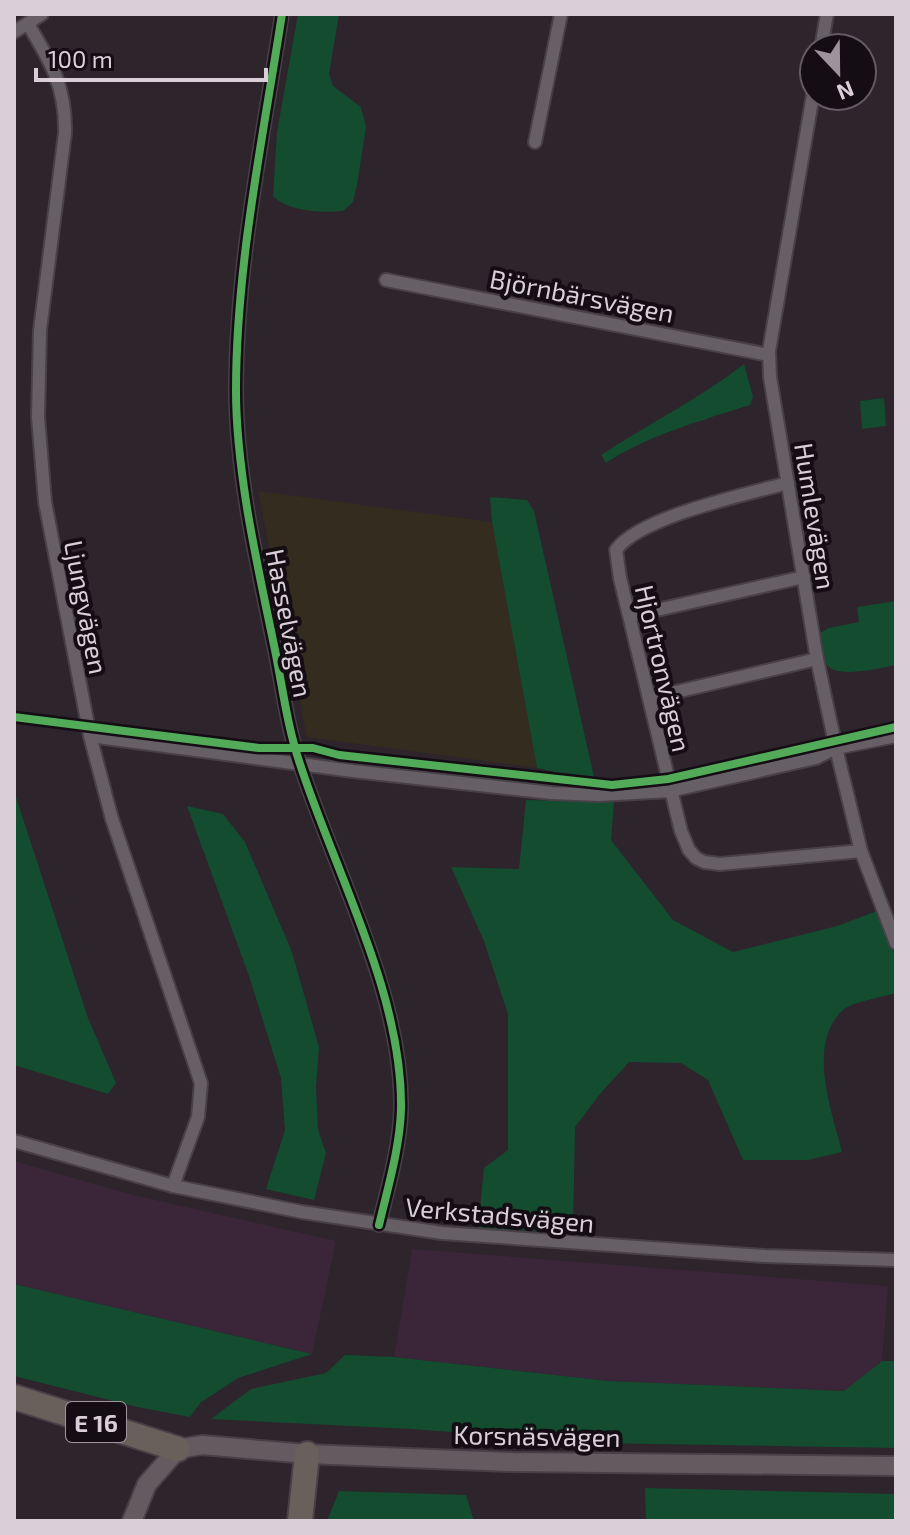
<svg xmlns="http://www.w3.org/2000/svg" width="910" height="1535" font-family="'Exo 2',sans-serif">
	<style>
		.built { fill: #3a2638 }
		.education { fill: #342c1f }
		.green { fill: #134c2e }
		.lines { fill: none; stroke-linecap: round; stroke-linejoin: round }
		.street-casing { stroke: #484047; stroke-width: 16 }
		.secondary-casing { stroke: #484047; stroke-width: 22 }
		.highway-casing { stroke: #484047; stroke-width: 28 }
		.street { stroke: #665f65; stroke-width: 12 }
		.secondary { stroke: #635b5f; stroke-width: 18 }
		.highway { stroke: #68605a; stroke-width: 24 }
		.cycleway-casing { stroke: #140d14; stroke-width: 13 }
		.cycleway { stroke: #51ab58; stroke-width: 8 }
		.labels { text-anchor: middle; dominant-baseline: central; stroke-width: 8; stroke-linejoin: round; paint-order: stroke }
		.shield { fill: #140d14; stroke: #9f959e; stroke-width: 2 }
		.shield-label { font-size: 24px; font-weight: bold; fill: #dacfd9 }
		.street-label { font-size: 26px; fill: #dacfd9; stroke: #140d14 }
	</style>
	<rect width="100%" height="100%" fill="#2d242c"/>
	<g class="built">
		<polygon points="14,1161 133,1195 336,1241 312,1354 14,1284"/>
		<polygon points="412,1249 888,1286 882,1361 845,1391 609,1381 394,1357"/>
	</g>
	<polygon class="education" points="258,491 492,522 537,768 307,737"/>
	<g class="green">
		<path d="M298,14H339L329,74L333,86L361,107L366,127L357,185L353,202L343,211C322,213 289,212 273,196L277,132Z"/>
		<path d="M744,364L753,397L750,405C703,420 646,436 606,463L601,455C648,424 699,399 744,364Z"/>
		<polygon points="884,398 886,426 862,429 860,401"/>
		<polygon points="490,497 527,500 534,511 595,781 537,768 492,522"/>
		<path d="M896,601V665C880,668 837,679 827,665C821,658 820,643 818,634L829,628L859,622L857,607Z"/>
		<polygon points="14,791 88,1018 116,1083 108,1094 14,1065"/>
		<path d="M526,800L614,802L611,840L673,920L733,952L837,926L877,911L896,958V993C884,997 851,1002 843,1010C806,1044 832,1111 842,1152L808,1160H743L708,1080L681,1063L629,1062L600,1094L575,1127L573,1232L478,1229L484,1168L508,1150V1014L484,941L451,867L519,869Z"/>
		<polygon points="187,806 223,814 245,842 292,952 319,1047 316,1087 318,1130 326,1153 314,1200 266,1189 285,1130 281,1078 249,976"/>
		<polygon points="14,1284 312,1354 238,1378 200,1403 190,1417 137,1407 14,1376"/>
		<polygon points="345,1355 394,1357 609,1381 844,1391 882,1361 896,1361 896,1448 593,1443 411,1429 211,1419 251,1389 326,1373"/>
		<polygon points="645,1488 896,1494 896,1521 646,1521"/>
		<polygon points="339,1491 466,1495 474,1521 327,1521"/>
	</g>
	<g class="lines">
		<defs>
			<g id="street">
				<path d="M282,14C263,138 236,265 236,391C236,430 241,470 247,508C255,557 266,606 276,655C283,691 288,729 300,764C335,872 403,995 401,1109C400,1147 388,1187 379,1225"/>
				<path d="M28,24C51,62 66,87 65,133L40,330L38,417L45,502L90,736L112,819L201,1083L198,1117L173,1186"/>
				<polyline points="14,32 42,14"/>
				<polyline points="821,48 827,14"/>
				<polyline points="814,89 769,351 770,377 817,659 836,748 861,851 896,943"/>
				<polyline points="535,142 561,14"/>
				<polyline points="386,280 769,355"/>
				<path d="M788,483C747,494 639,517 616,550L620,578L681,831L689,850L696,858L704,862L720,864L861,851"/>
				<polyline points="630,616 804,577"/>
				<polyline points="650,698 817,659"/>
				<polyline points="90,736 353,771 552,793 599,795 670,791 816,758 836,748 896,736"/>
				<polyline points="14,1141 173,1186 302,1212 442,1233 765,1256 896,1260"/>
			</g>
			<polyline id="secondary" points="132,1521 147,1484 178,1449 202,1445 307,1454 512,1462 896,1466"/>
			<g id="highway">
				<polyline points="14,1397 178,1449"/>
				<polyline points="300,1521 307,1454"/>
			</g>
		</defs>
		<use href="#street" class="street-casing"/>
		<use href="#secondary" class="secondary-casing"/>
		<use href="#highway" class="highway-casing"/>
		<use href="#street" class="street"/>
		<use href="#secondary" class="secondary"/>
		<use href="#highway" class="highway"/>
		<defs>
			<g id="cycleway">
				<path d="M282,14C263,138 236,265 236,391C236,430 241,470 247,508C255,557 266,606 276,655C283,691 288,729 300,764C335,872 403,995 401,1109C400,1147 388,1187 379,1225"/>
				<polyline points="14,717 259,748 313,748 339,755 612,785 668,779 896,727"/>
			</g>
		</defs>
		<use href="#cycleway" class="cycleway-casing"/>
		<use href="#cycleway" class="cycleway"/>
	</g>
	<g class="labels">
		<rect class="shield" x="66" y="1402" width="60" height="40" rx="6"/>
		<g class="shield-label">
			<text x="96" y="1422">E 16</text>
		</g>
		<g class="street-label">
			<text transform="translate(582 295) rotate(11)">Björnbärsvägen</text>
			<text transform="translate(816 516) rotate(81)">Humlevägen</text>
			<text transform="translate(87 607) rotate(79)">Ljungvägen</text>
			<text transform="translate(290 623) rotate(79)">Hasselvägen</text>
			<text transform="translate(664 668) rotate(77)">Hjortronvägen</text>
			<text transform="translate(500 1214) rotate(5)">Verkstadsvägen</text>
			<text transform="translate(537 1435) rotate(1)">Korsnäsvägen</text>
		</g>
	</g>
	<rect width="910" height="1535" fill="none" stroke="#dacfd9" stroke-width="32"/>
	<g transform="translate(838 72) rotate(158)"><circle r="38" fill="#140d14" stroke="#635b63" stroke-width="2"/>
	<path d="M0-6L14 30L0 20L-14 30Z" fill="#9d939c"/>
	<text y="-12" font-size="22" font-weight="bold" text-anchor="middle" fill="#dacfd9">N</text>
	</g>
	<path d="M36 68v12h230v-12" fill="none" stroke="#dacfd9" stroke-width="4"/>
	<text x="48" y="68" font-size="24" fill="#dacfd9" stroke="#140d14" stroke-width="6" paint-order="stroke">100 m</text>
</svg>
